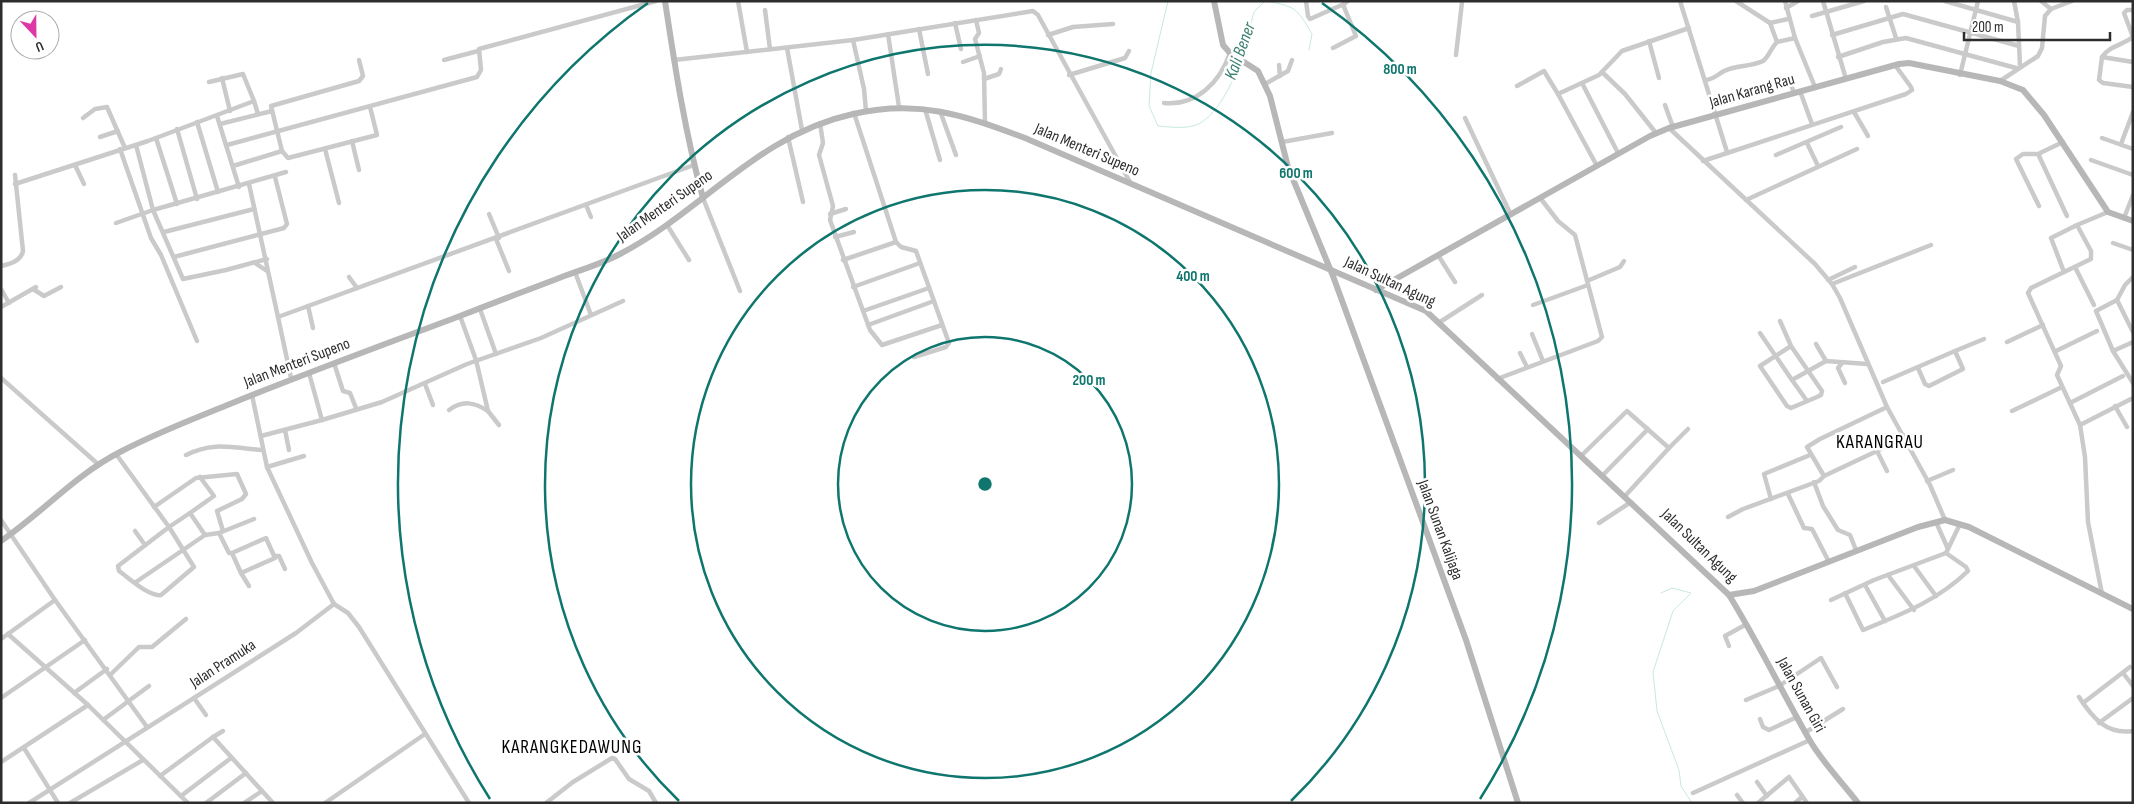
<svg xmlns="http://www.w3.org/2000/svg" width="2134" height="804" font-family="'Sofia Sans Condensed',sans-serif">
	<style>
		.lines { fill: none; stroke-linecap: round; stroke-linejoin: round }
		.stream { stroke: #c8e9e2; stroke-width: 1 }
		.street { stroke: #cacaca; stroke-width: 4.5 }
		.secondary { stroke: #b7b7b7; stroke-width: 6 }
		.ring { fill: none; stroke: #0f766e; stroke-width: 2.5 }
		.labels { text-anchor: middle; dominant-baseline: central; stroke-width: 5; stroke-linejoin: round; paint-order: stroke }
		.street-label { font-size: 16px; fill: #2d2d2d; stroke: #fff }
		.water-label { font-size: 18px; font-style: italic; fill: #3b7f70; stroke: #fff }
		.quarter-label { font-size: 19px; letter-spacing: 1px; fill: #000; stroke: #fff }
		.centre { fill: #0f766e; stroke: #fff; stroke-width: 2.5 }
		.ring-label { font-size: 15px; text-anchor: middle; font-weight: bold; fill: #0f766e; stroke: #fff; stroke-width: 5; stroke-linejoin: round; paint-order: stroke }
	</style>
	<rect width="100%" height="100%" fill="#fff"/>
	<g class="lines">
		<g class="stream">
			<path d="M1168,1L1151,73L1149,106L1158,126C1170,127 1185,129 1196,125C1216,118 1234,81 1240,62"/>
			<path d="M1242,56L1254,12L1265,1C1295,6 1297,8 1312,34L1309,50"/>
			<polyline points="1661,593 1672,588 1691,593 1673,611 1653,672 1657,711 1679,770 1681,786 1692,803"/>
		</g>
		<g class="street">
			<polyline points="738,1 747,52"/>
			<polyline points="1306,1 1308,16 1310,19 1344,4"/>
			<polyline points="1680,1 1727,152"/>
			<polyline points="1736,1 1770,23 1788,19"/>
			<polyline points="1785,1 1795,38 1815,87"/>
			<polyline points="1823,1 1846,79"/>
			<polyline points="1945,1 2018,22"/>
			<polyline points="2014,1 2018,22 2020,66"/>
			<polyline points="2041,1 2051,9"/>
			<polyline points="1886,7 1896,38"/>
			<polyline points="1786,8 1798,1"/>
			<polyline points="765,10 770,49"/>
			<polyline points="2133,10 2127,10 2124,13 2133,37"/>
			<polyline points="1812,16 1864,1"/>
			<polyline points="976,20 979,33 975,39 984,73 985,123"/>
			<polyline points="955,23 961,49"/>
			<polyline points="1770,23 1777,42 1795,38"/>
			<polyline points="919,29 928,74"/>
			<polyline points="888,34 899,107"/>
			<polyline points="1048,35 1073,27 1113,24"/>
			<polyline points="1832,35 1903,14 2019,46"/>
			<polyline points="853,40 864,89 866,111"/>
			<polyline points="1649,41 1659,78"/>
			<polyline points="787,48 802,130"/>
			<polyline points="1333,48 1356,36 1344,7 1344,4 1348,1"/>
			<polyline points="1456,55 1462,2"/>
			<polyline points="1838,57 1883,42 1906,38 2016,68"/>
			<path d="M2102,57C2109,46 2123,45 2133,37"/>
			<polyline points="359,60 363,76 359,81 271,106 282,151 288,158 377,135 370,107"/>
			<polyline points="444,60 478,51"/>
			<polyline points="674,60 853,40 1033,11 1038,15 1131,184"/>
			<polyline points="963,62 980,56"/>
			<polyline points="2133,62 2102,57 2099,80 2103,83 2133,87"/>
			<polyline points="1279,65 1280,76"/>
			<polyline points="1602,72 1625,94 1656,133"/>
			<polyline points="1069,75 1125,58 1129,51"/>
			<polyline points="1960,75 1978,1"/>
			<polyline points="222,78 230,111"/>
			<polyline points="984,79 999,74 1001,69"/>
			<polyline points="1789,79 1794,93"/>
			<path d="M1706,80C1714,79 1717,75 1724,71C1736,65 1751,67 1763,61C1768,58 1771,48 1777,42"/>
			<polyline points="2000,81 2038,56 2042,48 2045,16 2051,9 2072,1"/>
			<polyline points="1582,83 1618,153"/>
			<polyline points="1265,84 1288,71 1292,60"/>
			<polyline points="1517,86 1544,71 1558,94"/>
			<polyline points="1800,91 1812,124"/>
			<polyline points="254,101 258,114"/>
			<path d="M1164,103C1197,106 1220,82 1230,53"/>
			<polyline points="1665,105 1673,127"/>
			<polyline points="925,109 940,160"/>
			<polyline points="940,111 956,155"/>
			<polyline points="1854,112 1868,136"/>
			<polyline points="854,113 896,242 901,247 916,251 949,343 946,347 914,357"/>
			<polyline points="217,116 239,187"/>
			<polyline points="83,118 95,109 107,107 125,148"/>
			<polyline points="1465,118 1511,215"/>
			<polyline points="197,122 218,192"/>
			<polyline points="820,123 823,143 819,155 833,206 830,220 870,330 882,345 942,325"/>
			<polyline points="220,124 272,111"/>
			<polyline points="1669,128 1815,264 1832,284 1840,298 1887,407 1930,485 1945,520"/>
			<polyline points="177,129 197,199"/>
			<polyline points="100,137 118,131"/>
			<polyline points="788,137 803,202"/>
			<polyline points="156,138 177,204"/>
			<polyline points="2102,138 2133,149"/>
			<polyline points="352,141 359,170"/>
			<polyline points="1282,142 1332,133"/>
			<polyline points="2063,142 2040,153 2039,156 2067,216"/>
			<polyline points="1807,143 1818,166"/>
			<polyline points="2121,144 2133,112"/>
			<polyline points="227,145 477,77 481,70 479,49 656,1"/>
			<polyline points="120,149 151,238 161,255 197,341"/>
			<polyline points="325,149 339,203"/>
			<polyline points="2039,154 2023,154 2016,159 2039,206"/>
			<polyline points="1776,155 1841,127"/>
			<polyline points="2091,160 2133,175"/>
			<polyline points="1703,161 1906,94 1912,90 1911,87 1895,65"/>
			<polyline points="75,165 84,184"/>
			<polyline points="233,166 282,151"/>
			<polyline points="1597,166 1558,94 1599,75 1622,51 1689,28"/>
			<polyline points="15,184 148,141 254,101 243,74 209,82"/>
			<polyline points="249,184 278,317 694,165"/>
			<polyline points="703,198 740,291"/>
			<polyline points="1746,200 1857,149"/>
			<polyline points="586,205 591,217"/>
			<polyline points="489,214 499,238"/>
			<polyline points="830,214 846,209"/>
			<polyline points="2124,218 2133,195"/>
			<polyline points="116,223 153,210 136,145"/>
			<polyline points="667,225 689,260"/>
			<polyline points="164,232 254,209"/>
			<polyline points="835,237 854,232"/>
			<polyline points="496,239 509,271"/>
			<polyline points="2113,243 2133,250"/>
			<polyline points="1438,255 1455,282"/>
			<polyline points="174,257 284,228 287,224 275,177"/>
			<polyline points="267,259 226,270 183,279 153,210 286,172"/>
			<polyline points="843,260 896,242"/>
			<polyline points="255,263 267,271"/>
			<path d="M1,266C10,264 21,261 23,251L15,175"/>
			<polyline points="2075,267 2094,305"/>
			<polyline points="575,272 591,315"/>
			<polyline points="2064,272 2051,238 2077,225"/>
			<polyline points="349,277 357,288"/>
			<polyline points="2133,277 2125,285 2117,300 2133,332"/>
			<polyline points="1828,280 1855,267"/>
			<polyline points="1587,281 1620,267 1624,261"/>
			<polyline points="1832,284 1931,245"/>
			<polyline points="853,287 920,263"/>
			<polyline points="1,289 9,303"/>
			<polyline points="33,289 44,296 61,287"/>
			<polyline points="2117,300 2096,311 2113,351 2133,383"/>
			<polyline points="1533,305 1588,285"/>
			<polyline points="308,306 313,328"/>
			<polyline points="1,307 36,287"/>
			<polyline points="480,309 496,354"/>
			<polyline points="863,311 929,288"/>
			<polyline points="460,316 476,360 488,411 499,425"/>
			<polyline points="278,317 291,378"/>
			<polyline points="1780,321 1791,346 1822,391 1821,395 1817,397 1791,408 1787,406 1760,366 1791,346"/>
			<polyline points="1440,322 1482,295"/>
			<polyline points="868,325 934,301"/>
			<polyline points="1760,333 1792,380 1826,361 1867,364"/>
			<polyline points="1532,334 1543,361"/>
			<polyline points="2007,342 2043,325"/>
			<polyline points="1816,344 1826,361"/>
			<polyline points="1955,351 1984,339"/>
			<polyline points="2056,351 2097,331"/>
			<polyline points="2113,351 2133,342"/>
			<polyline points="1520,353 1527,367"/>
			<polyline points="334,363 343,391 350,393 356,408"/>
			<polyline points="1842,363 1838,368 1845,383"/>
			<polyline points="1,378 99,465"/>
			<polyline points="1497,379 1598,341 1602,337 1575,235 1558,221 1541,199"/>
			<polyline points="1792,380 1807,401"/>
			<polyline points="1883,382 1955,351 1963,369 1929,386 1925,384 1918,368"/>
			<polyline points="425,384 433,405"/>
			<polyline points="252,395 267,467 312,563 334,604 348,613 359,627 469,803"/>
			<polyline points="2070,403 2123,376"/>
			<polyline points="2115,406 2127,427"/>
			<path d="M449,410C463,400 474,402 488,411"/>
			<polyline points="2012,411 2062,387"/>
			<polyline points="322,420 382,402 467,364 541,338 623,301"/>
			<polyline points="2080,425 2131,399"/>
			<polyline points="285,430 289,450"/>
			<polyline points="261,436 322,420 309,373"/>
			<polyline points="1669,448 1688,429"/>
			<polyline points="1877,451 1887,471"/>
			<path d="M116,454L169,527L118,566L119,571C129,578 149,597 161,595L194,567L169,527L190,513L205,535L136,582"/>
			<path d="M186,455C214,441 233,448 263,450"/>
			<polyline points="1581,456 1627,411 1669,448 1625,496"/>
			<polyline points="267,467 304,456"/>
			<polyline points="1602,476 1648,429"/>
			<polyline points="1824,476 1877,451 1903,435"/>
			<polyline points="1927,481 1953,470"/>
			<polyline points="1814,482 1823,506 1838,530 1850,535 1856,550"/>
			<polyline points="1788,494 1804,528 1812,529 1829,562"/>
			<polyline points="1771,499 1764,474 1810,455"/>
			<polyline points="154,507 196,478 237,474 246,494 242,499 217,511 223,531"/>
			<polyline points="190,513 214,496 200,477"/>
			<polyline points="1728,517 1743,509 1819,481 1824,476 1807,447 1820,439 1887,407"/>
			<polyline points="1,520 55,600 147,727"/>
			<polyline points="1936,522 1948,549"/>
			<polyline points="1599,523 1631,502"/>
			<polyline points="135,531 145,545"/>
			<polyline points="219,533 229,553 232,553 241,573 275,558 266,538 232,553"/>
			<polyline points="205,535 219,533 254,519"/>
			<polyline points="275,556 279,556 285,569"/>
			<polyline points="1914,566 1936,596"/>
			<polyline points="241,573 249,586"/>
			<polyline points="1888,575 1914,610"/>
			<polyline points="1865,585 1885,621"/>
			<path d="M1845,593L1863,630C1902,614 1937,601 1968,571L1966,567L1946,553"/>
			<polyline points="2102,594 2088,522 2085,457 2080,425 2057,375 2061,366 2028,293 2031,288 2091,259 2091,251 2077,225 2108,212"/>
			<polyline points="1831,600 1874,580 1946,553 1960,524"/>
			<polyline points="8,634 88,705 188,803"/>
			<polyline points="1,639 55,600"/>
			<polyline points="1729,646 1725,636 1745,625"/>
			<polyline points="2123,673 2133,686"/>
			<polyline points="110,675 139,647 152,647 186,619"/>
			<polyline points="74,693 107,669"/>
			<path d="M2079,697C2092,717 2106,735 2133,731"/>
			<polyline points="1,698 85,640"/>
			<polyline points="194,698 206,715"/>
			<polyline points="1746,700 1779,686 1821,658 1837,687"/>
			<polyline points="2083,703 2130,667"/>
			<polyline points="1760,719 1763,727 1769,730 1797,717"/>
			<polyline points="103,720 149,686"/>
			<polyline points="2099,723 2133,698"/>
			<polyline points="1806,732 1843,709"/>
			<polyline points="213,737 223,731"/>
			<polyline points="24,748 58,803"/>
			<polyline points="1,762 88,705"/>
			<polyline points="160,776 213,737 273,803"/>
			<polyline points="1757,782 1767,796"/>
			<polyline points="1693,793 1810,740"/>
			<polyline points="1737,795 1743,803"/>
			<polyline points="181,796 231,758"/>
			<polyline points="29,803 296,633 334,604"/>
			<polyline points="70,803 143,760"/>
			<polyline points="206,803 246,773"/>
			<polyline points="244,803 262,791"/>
			<polyline points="325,803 425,734"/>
			<polyline points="546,803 573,782 612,758 615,759 629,779 649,791 656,803"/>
			<polyline points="1758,803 1789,777 1807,803"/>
			<polyline points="1795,803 1802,797"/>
		</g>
		<g class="secondary">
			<path d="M665,1C675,67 685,133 703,198"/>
			<polyline points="1214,1 1223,45 1230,53 1258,71 1270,96 1288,167 1333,276 1466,640 1518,803"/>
			<polyline points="1376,290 1650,136 1669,128 1899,64 1909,63 2000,81 2023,90 2044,115 2108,212 2133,221"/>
			<path d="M1,541C42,513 75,475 120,452C156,433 193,419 230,404C306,373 383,345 460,316C495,302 531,289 567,275C584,269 603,263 620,254C703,211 757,135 853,114C919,99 963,115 1025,138L1426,311L1729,595L1754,591L1918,527L1945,520L1969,527L2133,609"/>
			<path d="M1729,595C1758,642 1782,692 1809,739C1822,762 1842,782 1858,803"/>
		</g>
	</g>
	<g class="ring">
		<circle cx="985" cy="484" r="147"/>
		<circle cx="985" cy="484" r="294"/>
		<path d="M679 801A440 440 0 1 1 1291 801"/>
		<path d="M490 799A587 587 0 0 1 648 3M1322 3A587 587 0 0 1 1480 799"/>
	</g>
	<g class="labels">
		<g class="street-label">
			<text transform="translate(1752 91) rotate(-16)">Jalan Karang Rau</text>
			<text transform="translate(1087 150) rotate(23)">Jalan Menteri Supeno</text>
			<text transform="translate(665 206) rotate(-35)">Jalan Menteri Supeno</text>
			<text transform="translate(1390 282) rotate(25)">Jalan Sultan Agung</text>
			<text transform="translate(297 363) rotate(-21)">Jalan Menteri Supeno</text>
			<text transform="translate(1440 530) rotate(70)">Jalan Sunan Kalijaga</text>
			<text transform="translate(1699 546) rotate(44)">Jalan Sultan Agung</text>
			<text transform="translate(223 664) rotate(-33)">Jalan Pramuka</text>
			<text transform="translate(1801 695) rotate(61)">Jalan Sunan Giri</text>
		</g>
		<g class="water-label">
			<text transform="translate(1240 51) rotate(-70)">Kali Bener</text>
		</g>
		<g class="quarter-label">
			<text x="1880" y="442">KARANGRAU</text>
			<text x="572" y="747">KARANGKEDAWUNG</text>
		</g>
	</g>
	<circle cx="985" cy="484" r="8" class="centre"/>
	<g class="ring-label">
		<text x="1400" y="74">800 m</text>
		<text x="1296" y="178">600 m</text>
		<text x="1193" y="281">400 m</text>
		<text x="1089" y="385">200 m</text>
	</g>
	<rect width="2134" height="804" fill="none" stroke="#2d2d2d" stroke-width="5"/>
	<g transform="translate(35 35) rotate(158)"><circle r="24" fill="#ffffff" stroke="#ababab"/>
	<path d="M0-4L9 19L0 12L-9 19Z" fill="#dc38a6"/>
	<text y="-8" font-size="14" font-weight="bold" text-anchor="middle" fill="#2d2d2d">U</text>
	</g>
	<path d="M1964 32v8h146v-8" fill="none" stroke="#2d2d2d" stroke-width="2.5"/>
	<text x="1972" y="32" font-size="15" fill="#2d2d2d" stroke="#ffffff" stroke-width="4" paint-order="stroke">200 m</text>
</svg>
